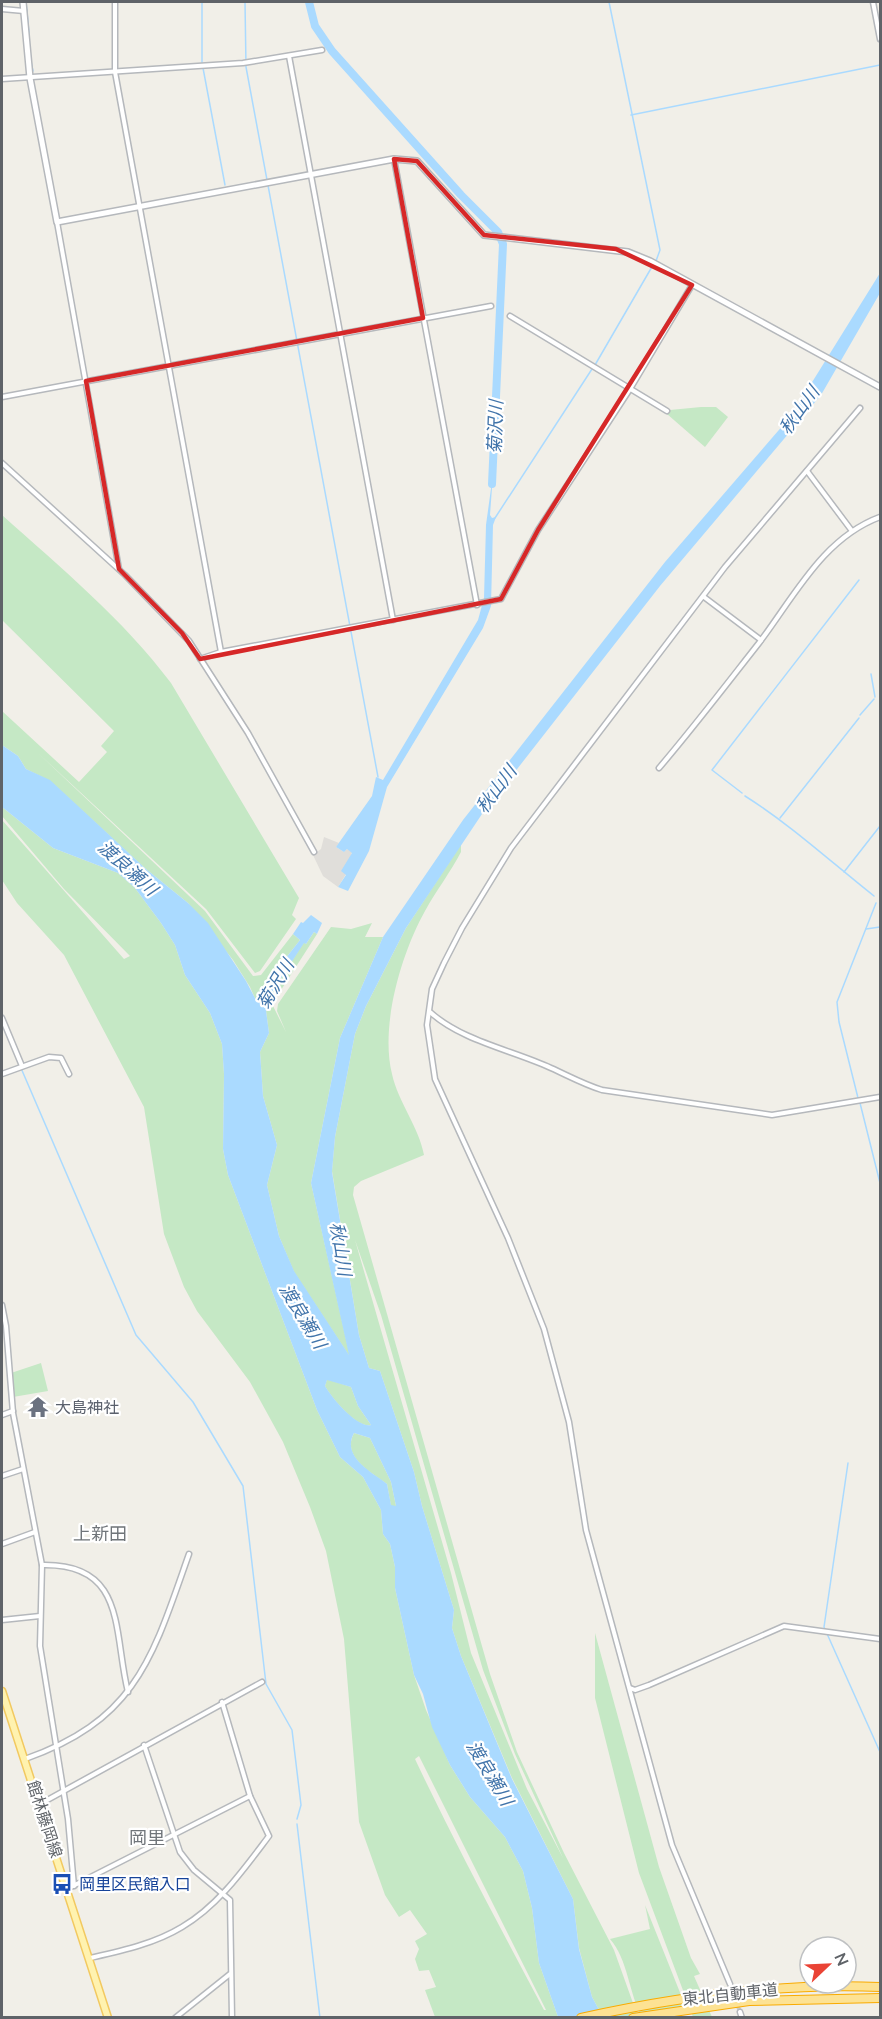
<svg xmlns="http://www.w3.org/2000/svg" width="882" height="2019" font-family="Mulish,'Noto Sans JP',sans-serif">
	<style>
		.industrial { fill: #e0deda }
		.green { fill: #c5e8c5; fill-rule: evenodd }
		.water { fill: #aadaff; fill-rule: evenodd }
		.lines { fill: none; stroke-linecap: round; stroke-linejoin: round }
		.stream { stroke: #aadaff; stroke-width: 1.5 }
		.river { stroke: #aadaff; stroke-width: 8 }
		.minor-tunnel { stroke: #ccccc8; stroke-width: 4; stroke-dasharray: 4 2; stroke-linecap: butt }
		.minor-casing { stroke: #b5b8bc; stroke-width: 7 }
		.tertiary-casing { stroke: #b5b8bc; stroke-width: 8 }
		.primary-casing { stroke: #f2c960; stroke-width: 9 }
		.motorway-casing { stroke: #f9ab00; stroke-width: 10 }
		.minor { stroke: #fff; stroke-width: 4 }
		.tertiary { stroke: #fff; stroke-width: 5 }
		.primary { stroke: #fff2af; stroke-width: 6 }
		.motorway { stroke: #fde293; stroke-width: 8 }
		.marked { fill: none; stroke: #d62828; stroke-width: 4.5; stroke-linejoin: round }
		.labels { text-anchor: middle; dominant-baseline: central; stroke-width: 4.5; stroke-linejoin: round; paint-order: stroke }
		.worship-label { font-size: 16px; fill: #5b616d; stroke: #fff; text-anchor: start }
		.street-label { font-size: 16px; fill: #5f6368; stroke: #fff }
		.transit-label { font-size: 16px; fill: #164399; stroke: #fff; text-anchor: start }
		.water-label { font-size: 18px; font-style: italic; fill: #4174aa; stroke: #fff }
		.neighbourhood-label { font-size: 18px; fill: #70757a; stroke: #fff }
	</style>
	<rect width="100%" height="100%" fill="#f1efe8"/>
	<polygon class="industrial" points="324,837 339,843 336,847 344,852 347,849 352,852 346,874 338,887 323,876 313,855 321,849"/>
	<g class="green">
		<polygon points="701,407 716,407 728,417 705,447 667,414 670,410"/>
		<path d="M2,515C61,568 123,619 171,683L299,898L292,915L296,919L260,971L255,973L206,909L38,753L205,911L253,976L261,975L293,934L300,940L267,982L257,1003L250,987L233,960L188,903L146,869L50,781L26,769L18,756L2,745V711L79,782L107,752L101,746L114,731L2,620Z"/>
		<path d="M2,807L53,848L118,873L135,888L161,923L175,945L185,975L210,1013L222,1044L224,1074L223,1149L228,1175L317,1410L340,1457L363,1477L381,1510L383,1534L390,1544L395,1567V1588L414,1675L426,1710L450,1765L470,1797L505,1837L523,1871L532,1908L539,1963L558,2017H435L425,1990L436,1987L429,1970L419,1971L415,1959L419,1949L415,1941L427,1934L410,1910L399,1917L385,1895L359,1822L344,1639L326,1551L310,1507L283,1442L250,1382L197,1311L184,1287L164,1234L144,1107L64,955L17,903L2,880V820L124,959L130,956L64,889L2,816ZM419,1756L546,2010H544C500,1927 455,1844 415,1759Z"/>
		<path d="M461,844V852C450,873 436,891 425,911C401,954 380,1026 392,1074C398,1102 419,1127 424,1155L361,1181L354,1187L353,1195L490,1674L517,1752L564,1853L614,1950L638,2017H603L592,1997L579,1948L573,1899L512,1778L461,1656L452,1628L454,1610L422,1506L414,1472L380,1371L369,1368L359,1335L332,1171L335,1137L355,1034L366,1006L406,928ZM355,1240L381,1315L483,1670L515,1754L563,1858L527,1789L471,1653L451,1573Z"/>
		<polygon points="372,923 365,937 383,937 340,1038 311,1183 350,1357 294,1272 279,1236 267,1185 277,1145 263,1096 261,1066 260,1052 269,1033 265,1003 304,942 306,944 314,932 317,934 272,1004 286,1032 277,1011 278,1004 331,927 351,929"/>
		<polygon points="41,1363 48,1391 13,1397 11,1373"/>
		<path d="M327,1379L351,1387L358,1406L371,1425C357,1429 331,1397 325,1386Z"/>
		<path d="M354,1433L370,1438L391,1482L396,1506H391L387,1484C371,1472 341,1457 354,1433Z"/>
		<polygon points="595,1633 659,1867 691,1958 700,1974 694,1976 712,2017 693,2017 639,1873 595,1698"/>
		<path d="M645,1905L687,2010L671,2017H642C629,1994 628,1959 610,1939L650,1929Z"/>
	</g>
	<g class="water">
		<path d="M880,273V293L821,395L660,586L482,814L406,928L366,1006L355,1034L335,1137L332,1172L359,1335L369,1368L380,1371L414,1472L422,1506L454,1610L452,1628L461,1656L512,1779L573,1899L579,1949L592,1997L603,2017H558L539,1963L532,1908L523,1871L505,1837L470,1797L450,1765L432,1727L423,1694L414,1675L395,1588V1567L390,1544L383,1534L381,1510L363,1477L340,1457L317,1410L228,1175L223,1149L224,1074L222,1044L210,1013L185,975L175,945L161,923L135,888L118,873L53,848L2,807V745L18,756L26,769L50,780L146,869L188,903L208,923L246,981L257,1002L267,982L300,940L293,934L301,922L303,923L311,915L322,923L317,934L314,932L306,944L304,943L265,1003L269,1033L260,1052L261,1066L263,1096L277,1145L267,1185L279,1236L294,1271L349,1355L311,1183L340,1038L383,937L463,820L665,562L791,416ZM327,1380L351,1387L358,1406L371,1425C357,1428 332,1398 325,1386ZM354,1433L370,1438L391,1482L396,1506L391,1505L387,1484C372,1472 341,1457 354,1433Z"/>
		<polygon points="493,474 490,515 492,518 496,517 493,525 491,606 483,628 387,787 369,851 348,891 338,887 346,875 341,871 352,853 347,849 344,852 336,847 372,796 376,777 383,780 478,620 484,598 486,525"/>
	</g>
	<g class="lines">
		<g class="stream">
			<polyline points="26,2 29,33"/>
			<polyline points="202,2 202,64"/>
			<polyline points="245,2 246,67 378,777"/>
			<polyline points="609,2 660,250 656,261"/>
			<polyline points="31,62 33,71"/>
			<polyline points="203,68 225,185"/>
			<polyline points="631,115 880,65"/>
			<polyline points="595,365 653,265"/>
			<polyline points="495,518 592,369"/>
			<polyline points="871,674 875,697"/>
			<polyline points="860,715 874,699"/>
			<polyline points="742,793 712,770 859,580"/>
			<path d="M745,796C791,825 831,862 874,896"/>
			<polyline points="780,818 859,718"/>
			<polyline points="844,872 880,826"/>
			<polyline points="866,929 880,927"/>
			<polyline points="2,1024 136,1335 193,1402 243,1486 266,1684 292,1730 301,1805 297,1819"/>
			<polyline points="858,1098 839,1022 837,1002 876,903"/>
			<polyline points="860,1103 880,1183"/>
			<polyline points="848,1463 824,1627 880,1752"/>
			<polyline points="297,1824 320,2018"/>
		</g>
		<polyline class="river" points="309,2 315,26 332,51 461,195 498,232 503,244 492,484"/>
		<polyline class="minor-tunnel" points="730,1984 740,2012"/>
		<defs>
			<g id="minor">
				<polyline points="115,2 115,72 221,652"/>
				<polyline points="873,2 880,39"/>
				<polyline points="2,9 24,11"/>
				<polyline points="289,56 393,620"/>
				<polyline points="2,79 243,63 322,50"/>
				<polyline points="394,159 477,605"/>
				<polyline points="57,222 119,569"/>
				<polyline points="510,316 667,411"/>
				<polyline points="2,397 491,306"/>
				<polyline points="2,463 125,575 189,641 248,733 314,852"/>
				<polyline points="807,471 852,531"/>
				<polyline points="704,597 761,640"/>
				<polyline points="200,659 221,652 501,599 538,530 630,389 692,285"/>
				<path d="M659,768C694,727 726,685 759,643C794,597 823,538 880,517"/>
				<path d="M430,1012C462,1041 512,1050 551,1068C569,1076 583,1084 602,1090L772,1115L880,1097"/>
				<polyline points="2,1018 22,1066"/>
				<polyline points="2,1074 49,1057 61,1058 69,1074"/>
				<polyline points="2,1305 6,1326 13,1413 42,1565 40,1646 68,1819 74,1886"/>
				<polyline points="2,1415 13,1411"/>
				<polyline points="2,1476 23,1469"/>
				<polyline points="2,1544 35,1532"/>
				<path d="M42,1565C127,1563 113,1632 128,1692"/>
				<polyline points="2,1620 40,1616"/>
				<polyline points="630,1688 635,1690 649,1685 784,1626 880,1639"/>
				<polyline points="144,1745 180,1852 194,1870 230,1900 232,2018"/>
				<path d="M25,1759C137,1720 153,1656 189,1554"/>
				<polyline points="40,1804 262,1682"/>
				<polyline points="67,1889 250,1796"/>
				<path d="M90,1958C121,1951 154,1944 182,1927C218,1906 244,1869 269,1836L250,1796L222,1702"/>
				<polyline points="730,1984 672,1845 586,1530 569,1422 544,1329 508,1238 435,1079 427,1025 432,989 444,963 462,928 511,848 725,567 860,408"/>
				<polyline points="740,2012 742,2018"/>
				<polyline points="175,2018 230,1974"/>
			</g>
			<polyline id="tertiary" points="23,2 30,78 57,222 394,159 417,161 484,235 628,252 650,261 880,387"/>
			<polyline id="primary" points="2,1691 108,2018"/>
			<g id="motorway">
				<path d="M581,2018C680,1996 779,1983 880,1987"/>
				<polyline points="633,2018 749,2001 880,1998"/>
			</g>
		</defs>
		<use href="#minor" class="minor-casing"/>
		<use href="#tertiary" class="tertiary-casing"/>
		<use href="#primary" class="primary-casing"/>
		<use href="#motorway" class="motorway-casing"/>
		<use href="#minor" class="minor"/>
		<use href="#tertiary" class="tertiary"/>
		<use href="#primary" class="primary"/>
		<use href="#motorway" class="motorway"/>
	</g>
	<path class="marked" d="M394,159L417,161L484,235L616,249L692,285L538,530L501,599L200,659L182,633L119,569L86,381L423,318Z"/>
	<defs>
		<symbol id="temple-bare" viewBox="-9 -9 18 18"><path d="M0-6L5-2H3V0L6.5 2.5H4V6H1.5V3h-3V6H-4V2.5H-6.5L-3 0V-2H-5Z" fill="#6b7280" stroke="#fff" stroke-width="2.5" paint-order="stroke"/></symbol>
		<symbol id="bus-bare" viewBox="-9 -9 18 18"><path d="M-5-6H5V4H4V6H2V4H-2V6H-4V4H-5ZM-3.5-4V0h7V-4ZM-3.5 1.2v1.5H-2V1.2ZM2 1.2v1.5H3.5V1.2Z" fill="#1a4fb4" stroke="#fff" stroke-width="2.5" paint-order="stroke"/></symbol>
	</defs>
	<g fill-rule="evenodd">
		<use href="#temple-bare" x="23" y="1392" width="30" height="30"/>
		<use href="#bus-bare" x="47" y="1869" width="30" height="30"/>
	</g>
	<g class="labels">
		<g class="worship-label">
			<text x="55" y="1407">大島神社</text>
		</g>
		<g class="street-label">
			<text transform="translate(45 1819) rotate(72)">館林藤岡線</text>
			<text transform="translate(730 1994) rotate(-6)">東北自動車道</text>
		</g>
		<g class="transit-label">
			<text x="79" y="1884">岡里区民館入口</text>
		</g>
		<g class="water-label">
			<text transform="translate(799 410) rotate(-54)">秋山川</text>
			<text transform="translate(495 427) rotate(-88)">菊沢川</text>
			<text transform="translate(496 789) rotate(-53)">秋山川</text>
			<text transform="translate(128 868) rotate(42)">渡良瀬川</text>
			<text transform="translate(275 984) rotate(-59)">菊沢川</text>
			<text transform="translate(341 1249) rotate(81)">秋山川</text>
			<text transform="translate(303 1316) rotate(59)">渡良瀬川</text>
			<text transform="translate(490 1773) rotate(59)">渡良瀬川</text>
		</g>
		<g class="neighbourhood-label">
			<text x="100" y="1533">上新田</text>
			<text x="147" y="1837">岡里</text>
		</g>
	</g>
	<rect width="882" height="2019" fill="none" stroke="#5f6368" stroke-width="6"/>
	<g transform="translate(828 1965) rotate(67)"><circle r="28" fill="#ffffff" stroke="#bfc1c3" stroke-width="1.5"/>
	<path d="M0-4.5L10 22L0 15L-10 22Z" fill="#ea4335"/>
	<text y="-9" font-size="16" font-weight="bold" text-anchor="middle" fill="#5f6368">N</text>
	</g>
</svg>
